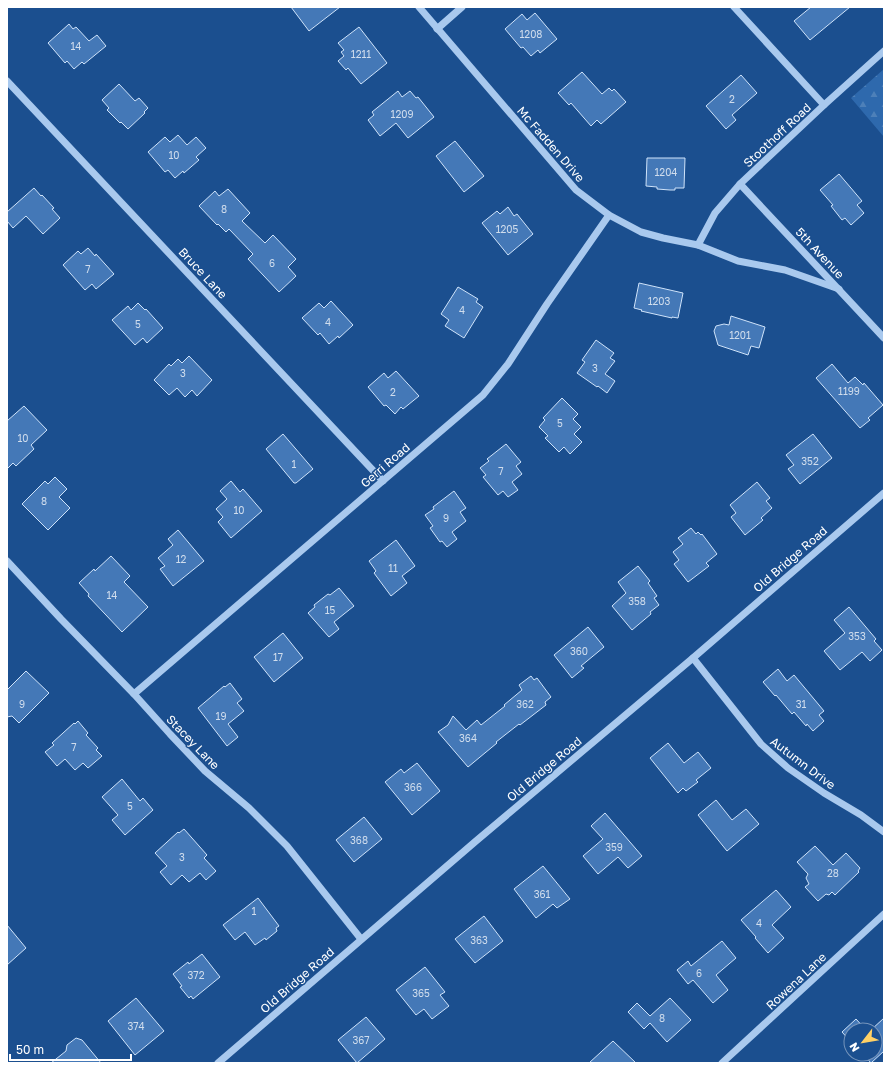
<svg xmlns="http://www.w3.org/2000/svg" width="891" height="1070" font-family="'Golos Text',sans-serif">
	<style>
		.forest { fill: url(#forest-firs) }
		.building { fill: #4478b7; stroke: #cfe3fa }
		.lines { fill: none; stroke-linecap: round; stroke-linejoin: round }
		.minor { stroke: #a9c9ee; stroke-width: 7 }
		.labels { text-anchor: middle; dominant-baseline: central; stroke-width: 3; stroke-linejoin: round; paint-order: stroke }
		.number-label { font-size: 10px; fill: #d0dded }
		.street-label { font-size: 12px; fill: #fff; stroke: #1b4f8f }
	</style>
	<defs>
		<pattern id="forest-firs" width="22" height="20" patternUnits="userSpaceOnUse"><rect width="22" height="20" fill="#2e69ad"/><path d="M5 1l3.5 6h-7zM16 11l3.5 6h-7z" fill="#4d80b9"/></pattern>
	</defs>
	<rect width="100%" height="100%" fill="#1b4f8f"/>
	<polygon class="forest" points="884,69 884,137 851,98"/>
	<g class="building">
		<polygon points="291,7 340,7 309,31"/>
		<polygon points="811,7 850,7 810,40 794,21"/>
		<polygon points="535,13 557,39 540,53 538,50 531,56 523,47 521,48 505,29 522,14 527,20"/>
		<polygon points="69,24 73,29 76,27 89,41 97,35 106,46 84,64 82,62 74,69 67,61 65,63 48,43"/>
		<polygon points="359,27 387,63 361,84 348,68 346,70 338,61 344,56 341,52 344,50 338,43"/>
		<polygon points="582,72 602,94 609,88 612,91 614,89 626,102 601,124 597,120 591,126 571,103 569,105 558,93"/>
		<polygon points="741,75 757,93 732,115 736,120 726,129 706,106"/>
		<polygon points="119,84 135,101 139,98 148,108 144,112 145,113 128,129 121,122 120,123 107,110 109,108 102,100"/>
		<polygon points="398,91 402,97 410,91 416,98 418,97 434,117 408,138 396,123 380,136 368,120 374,115 372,112"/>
		<polygon points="178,135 187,145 196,137 206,148 196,157 199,160 184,173 183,171 175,178 168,170 165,172 148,152 165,137 170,142"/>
		<polygon points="455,141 484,176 464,192 436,156"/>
		<polygon points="647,158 685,158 684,188 675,188 675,190 670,190 657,189 657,187 646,186"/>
		<polygon points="839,174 862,201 857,205 864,213 851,225 845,218 842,220 831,206 833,205 820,190"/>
		<polygon points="34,188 41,196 42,195 54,208 52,209 60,218 43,234 26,216 13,228 7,221 7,212"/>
		<polygon points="228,189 250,213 242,221 265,243 273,235 296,259 288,267 296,276 279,292 248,259 253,254 229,229 226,232 218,224 217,225 199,206 215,191 219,196"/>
		<polygon points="508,207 514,216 517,214 533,234 508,255 482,223 497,211 500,214"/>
		<polygon points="88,248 95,256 96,254 114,274 96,289 92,284 85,290 63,265 78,251 81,254"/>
		<polygon points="639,283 683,293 678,318 672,317 672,318 641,311 642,310 634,308"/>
		<polygon points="458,287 478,299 476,302 483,307 464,338 445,326 449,320 441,314"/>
		<polygon points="331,301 353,325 339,338 338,336 329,344 320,333 318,335 302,318 319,303 324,308"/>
		<polygon points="138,303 145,310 146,309 163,328 147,343 143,338 135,345 112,320 128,306 131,310"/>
		<polygon points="731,316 765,327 759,348 751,346 748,355 718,345 714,331 716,326 724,324 729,325"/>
		<polygon points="596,340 614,353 610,358 615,361 605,374 615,381 607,393 598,386 597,387 577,373 585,362 582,360"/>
		<polygon points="189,356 212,380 197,396 192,390 185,397 177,388 169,395 154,380 169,364 171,366 178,359 182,363"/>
		<polygon points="832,364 848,383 855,377 863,385 864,383 883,405 868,418 870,420 860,428 816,378"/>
		<polygon points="396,371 419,396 403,409 401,407 395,414 386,405 384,406 368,387 384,373 388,378"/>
		<polygon points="562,398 578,414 573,419 581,427 574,434 582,442 570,454 564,447 559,452 545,438 548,436 539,427 545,420 543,418"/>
		<polygon points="24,406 47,430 31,445 34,449 16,466 13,463 7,469 7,421"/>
		<polygon points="283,434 313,469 296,483 294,483 266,449"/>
		<polygon points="813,434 832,458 800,484 788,469 794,465 786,455"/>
		<polygon points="506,444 521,462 516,466 522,474 512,482 518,490 508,497 503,491 498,495 483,477 486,475 480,468 489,461 487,459"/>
		<polygon points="55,477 67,489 59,497 70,508 48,530 22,504 45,481 48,484"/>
		<polygon points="231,481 240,492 243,489 262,511 231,538 218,522 223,517 216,509 227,499 220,491"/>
		<polygon points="757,482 770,498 766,501 772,508 761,518 763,520 745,535 731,517 736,513 730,505"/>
		<polygon points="454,491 466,508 460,512 466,521 452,532 457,539 447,547 442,541 440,542 430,528 433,526 425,515 434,509 433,507"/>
		<polygon points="691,528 696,534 698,532 701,535 702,534 717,554 706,563 709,566 688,582 674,564 679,560 673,552 683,544 678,538"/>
		<polygon points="178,530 204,561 173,586 160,569 165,566 158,558 173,545 168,539"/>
		<polygon points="396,540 415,566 402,576 407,583 391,596 374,573 376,571 369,561"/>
		<polygon points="111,556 130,576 124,582 148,607 122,632 88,596 89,594 79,583 94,569 95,571"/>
		<polygon points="638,566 650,581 648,583 657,596 654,598 659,605 650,612 651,614 632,630 612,606 626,593 618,582"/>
		<polygon points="339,588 354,606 334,622 339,629 329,637 308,613 315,607 314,605 328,594 330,595"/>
		<polygon points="849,607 876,639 874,641 882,650 870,661 862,652 840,670 824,651 845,633 834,620"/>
		<polygon points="588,627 604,647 581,666 584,668 572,678 554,655"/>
		<polygon points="283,633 303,658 274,682 254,657"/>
		<polygon points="778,669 787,681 794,675 824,711 819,715 824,721 813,731 807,724 806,726 794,712 792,714 776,695 775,696 763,682"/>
		<polygon points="26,671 49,693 19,723 12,716 7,717 7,690"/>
		<polygon points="531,676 534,680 537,678 551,697 545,702 546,705 520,725 519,724 496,742 497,743 468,767 438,732 448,725 453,716 466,730 477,720 481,725 505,706 504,705 522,690 519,685"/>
		<polygon points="230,683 242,699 237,703 244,711 228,724 238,737 227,746 198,708 224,686 225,687"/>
		<polygon points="78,721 88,733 86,735 98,748 96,750 102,756 88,768 83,763 75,770 65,759 57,766 45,752 54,745 52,743 74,723 75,724"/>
		<polygon points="668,743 684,763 698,752 711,768 696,780 698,782 686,791 683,788 678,793 650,758"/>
		<polygon points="417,763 440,791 412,815 385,782 401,769 404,773"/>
		<polygon points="122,779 140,801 143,798 153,810 125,835 112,820 118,815 102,797"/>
		<polygon points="716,800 732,820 746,809 759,824 727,851 698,815"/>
		<polygon points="605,813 642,856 628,868 618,857 598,874 583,856 603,839 591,826"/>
		<polygon points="364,817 382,839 354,862 336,840"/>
		<polygon points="184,829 207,855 204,858 216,871 206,880 200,873 189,882 182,875 171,885 160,872 167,866 155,853 178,832 179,833"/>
		<polygon points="815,846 833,865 846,853 860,868 858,871 859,872 835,895 832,892 829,895 826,894 818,901 805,887 809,884 806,878 808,874 797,862"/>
		<polygon points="543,866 570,899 557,908 553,904 536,918 514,889"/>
		<polygon points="776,890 791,907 772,925 784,938 768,953 755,938 756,937 741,920"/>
		<polygon points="258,898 279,926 276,928 277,931 266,940 265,938 255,945 245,932 235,940 223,925"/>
		<polygon points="484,916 503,941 475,963 455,939"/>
		<polygon points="7,925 26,948 7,965"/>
		<polygon points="722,941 736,958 716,975 728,990 713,1003 693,980 688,984 677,970 688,961 691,966"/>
		<polygon points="202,954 220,977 193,999 191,996 189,998 180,987 182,986 173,974 188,962 189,964"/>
		<polygon points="425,967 445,992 440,995 449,1006 432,1019 424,1009 416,1015 396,990"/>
		<polygon points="136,998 164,1031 135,1055 108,1021"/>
		<polygon points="670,998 691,1020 667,1042 650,1023 644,1029 628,1012 637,1003 650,1016"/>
		<polygon points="366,1017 385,1039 357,1063 338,1040"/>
		<polygon points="884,1018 884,1051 871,1063 863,1054 875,1054 875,1030 871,1030"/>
		<polygon points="856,1019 866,1030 851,1030 851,1042 842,1032"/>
		<polygon points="76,1038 82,1040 101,1063 51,1063 66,1051 67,1045"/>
		<polygon points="613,1041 636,1063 589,1063"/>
	</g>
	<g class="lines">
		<g class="minor">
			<polyline points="419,7 576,190 609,215 641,232 663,238 698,245 738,261 785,270 839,289"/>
			<polyline points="734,7 824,105"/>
			<polyline points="437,29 462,7"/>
			<polyline points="7,81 383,481"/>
			<polyline points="740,184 884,338"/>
			<polyline points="698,245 715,213 740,184 824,105 884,51"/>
			<polyline points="7,561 61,619 134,694 170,734 205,771 249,808 287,846 361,939"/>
			<polyline points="693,658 761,744 788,768 824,793 861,815 884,832"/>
			<polyline points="134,694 483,395 508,364 547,304 609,215"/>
			<polyline points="218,1063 476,841 693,658 884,493"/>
			<polyline points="722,1063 884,914"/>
		</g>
	</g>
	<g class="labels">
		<g class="number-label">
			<text x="531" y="34">1208</text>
			<text x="76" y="46">14</text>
			<text x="361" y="54">1211</text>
			<text x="732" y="99">2</text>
			<text x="402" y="114">1209</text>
			<text x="174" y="155">10</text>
			<text x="666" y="172">1204</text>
			<text x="224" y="209">8</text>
			<text x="507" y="229">1205</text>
			<text x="272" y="263">6</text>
			<text x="88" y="269">7</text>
			<text x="659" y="301">1203</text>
			<text x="462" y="310">4</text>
			<text x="328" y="322">4</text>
			<text x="138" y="324">5</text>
			<text x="740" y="335">1201</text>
			<text x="595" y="368">3</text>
			<text x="183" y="373">3</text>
			<text x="849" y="391">1199</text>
			<text x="393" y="392">2</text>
			<text x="560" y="423">5</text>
			<text x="23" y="438">10</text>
			<text x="810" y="461">352</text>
			<text x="294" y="464">1</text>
			<text x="501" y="471">7</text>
			<text x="44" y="501">8</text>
			<text x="239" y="510">10</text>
			<text x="446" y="518">9</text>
			<text x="181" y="559">12</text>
			<text x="393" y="568">11</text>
			<text x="112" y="595">14</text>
			<text x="637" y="601">358</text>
			<text x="330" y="610">15</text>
			<text x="857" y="636">353</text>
			<text x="579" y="651">360</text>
			<text x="278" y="657">17</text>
			<text x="22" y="704">9</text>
			<text x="525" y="704">362</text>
			<text x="801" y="704">31</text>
			<text x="221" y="716">19</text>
			<text x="468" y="738">364</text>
			<text x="74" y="747">7</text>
			<text x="413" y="787">366</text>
			<text x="130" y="806">5</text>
			<text x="359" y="840">368</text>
			<text x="614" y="847">359</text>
			<text x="182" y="857">3</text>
			<text x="833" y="873">28</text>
			<text x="542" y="894">361</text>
			<text x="254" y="911">1</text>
			<text x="759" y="923">4</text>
			<text x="479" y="940">363</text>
			<text x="699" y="973">6</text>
			<text x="196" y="975">372</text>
			<text x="421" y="993">365</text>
			<text x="662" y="1018">8</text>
			<text x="136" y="1026">374</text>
			<text x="361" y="1040">367</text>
		</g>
		<g class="street-label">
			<text transform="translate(777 135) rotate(-43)">Stoothoff Road</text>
			<text transform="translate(551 144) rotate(49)">Mc Fadden Drive</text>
			<text transform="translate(820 253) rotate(47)">5th Avenue</text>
			<text transform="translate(203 273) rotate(47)">Bruce Lane</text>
			<text transform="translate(385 465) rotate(-41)">Gerri Road</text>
			<text transform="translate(790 559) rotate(-41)">Old Bridge Road</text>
			<text transform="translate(193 742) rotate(46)">Stacey Lane</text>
			<text transform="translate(803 763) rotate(37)">Autumn Drive</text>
			<text transform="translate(544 769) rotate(-40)">Old Bridge Road</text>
			<text transform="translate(297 980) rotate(-41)">Old Bridge Road</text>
			<text transform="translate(796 981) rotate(-43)">Rowena Lane</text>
		</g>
	</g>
	<rect width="891" height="1070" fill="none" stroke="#ffffff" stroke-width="16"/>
	<g transform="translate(863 1042) rotate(239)"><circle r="19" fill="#1b4f8f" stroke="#7695bc"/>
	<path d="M0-3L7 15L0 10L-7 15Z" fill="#ffd166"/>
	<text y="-6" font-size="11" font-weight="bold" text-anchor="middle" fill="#ffffff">N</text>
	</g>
	<path d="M10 1054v6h121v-6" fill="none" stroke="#ffffff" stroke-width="2"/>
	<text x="16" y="1054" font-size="12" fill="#ffffff" stroke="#1b4f8f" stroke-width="3" paint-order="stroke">50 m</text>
</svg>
